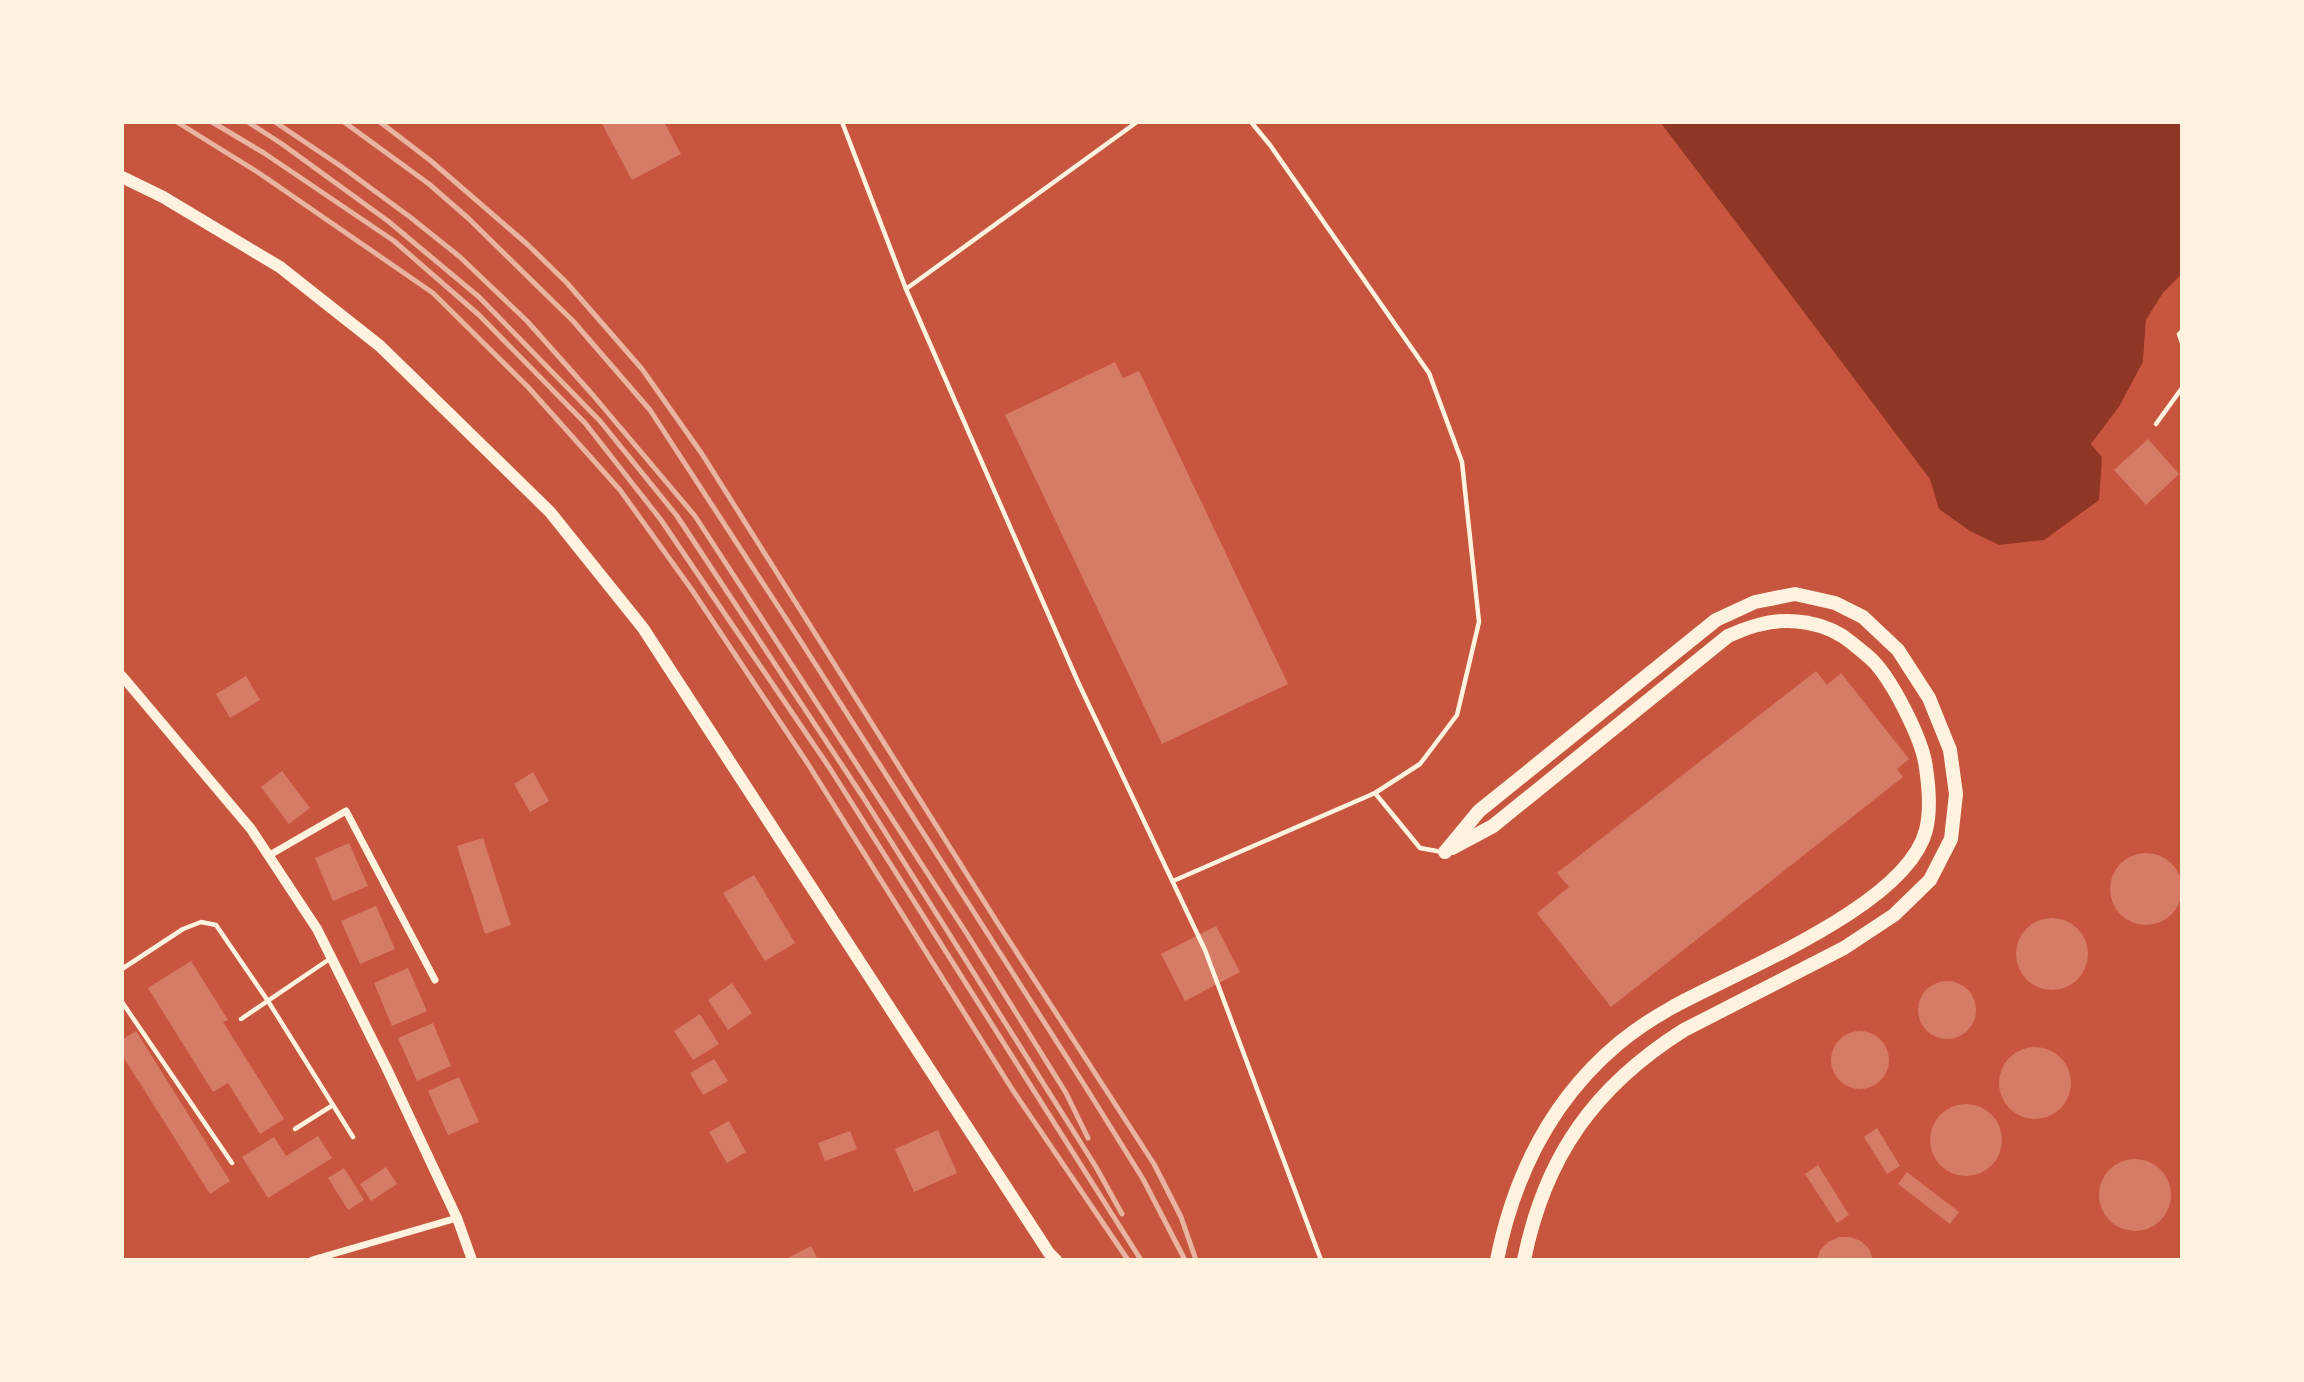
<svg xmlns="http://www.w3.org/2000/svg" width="2304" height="1382" font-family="'Golos Text',sans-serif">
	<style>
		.water { fill: #8f3625 }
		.pier { fill: #c8553d }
		.building { fill: #d67c66 }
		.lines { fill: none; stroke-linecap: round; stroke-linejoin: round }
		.service { stroke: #fff3e0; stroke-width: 4.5 }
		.minor { stroke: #fff3e0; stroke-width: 7 }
		.tertiary { stroke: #fff3e0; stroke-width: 10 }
		.secondary { stroke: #fff3e0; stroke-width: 12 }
		.trunk { stroke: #fff3e0; stroke-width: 14 }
		.rail { stroke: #e9b49f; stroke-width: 5 }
	</style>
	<rect width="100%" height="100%" fill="#c8553d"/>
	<polygon class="water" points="1661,123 2181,123 2181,275 2163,293 2146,320 2143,362 2119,407 2091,444 2102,457 2099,500 2044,540 1999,545 1970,531 1939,509 1930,479"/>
	<polygon class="pier" points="2181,275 2182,280 2165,295 2149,321 2146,363 2122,409 2095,444 2104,454 2102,457 2091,444 2119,407 2143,362 2146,320 2163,293"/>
	<g class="building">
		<polygon points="601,122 664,122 681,154 632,180"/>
		<polygon points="1115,362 1123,378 1139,371 1288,684 1162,744 1005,415"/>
		<polygon points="2148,439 2179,474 2146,505 2114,470"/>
		<polygon points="1816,671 1827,685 1841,673 1909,759 1897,769 1903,777 1611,1007 1537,913 1569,887 1557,873"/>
		<polygon points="246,676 260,700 230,718 216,694"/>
		<polygon points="282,771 310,808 289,824 261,787"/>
		<polygon points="533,772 549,801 530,812 514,784"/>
		<polygon points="483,838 511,925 485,934 457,846"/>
		<polygon points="349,843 368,886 333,901 315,858"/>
		<circle cx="2146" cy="889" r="36"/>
		<polygon points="754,875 795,943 765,961 723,893"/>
		<polygon points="376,906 395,949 360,964 341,921"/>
		<circle cx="2052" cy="954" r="36"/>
		<polygon points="1216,926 1240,972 1185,1001 1161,954"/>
		<polygon points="191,961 228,1020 223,1022 284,1119 260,1134 228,1083 213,1092 148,988"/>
		<polygon points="408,968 427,1011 392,1026 374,983"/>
		<circle cx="1947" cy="1010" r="29"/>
		<polygon points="732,983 752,1013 728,1030 708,1000"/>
		<polygon points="700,1014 719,1044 693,1060 674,1031"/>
		<polygon points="433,1023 451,1066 417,1081 398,1038"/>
		<polygon points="136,1031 230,1181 210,1194 122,1055 122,1040"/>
		<circle cx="1860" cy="1060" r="29"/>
		<circle cx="2035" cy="1083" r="36"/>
		<polygon points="714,1059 728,1081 703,1095 690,1073"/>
		<polygon points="459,1077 479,1122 448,1135 428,1091"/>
		<circle cx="1966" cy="1140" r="36"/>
		<polygon points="729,1121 746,1152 727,1163 709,1132"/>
		<polygon points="1877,1128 1900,1166 1887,1174 1864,1137"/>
		<polygon points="938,1130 957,1173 914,1192 895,1149"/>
		<polygon points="850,1131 857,1149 825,1161 818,1143"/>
		<polygon points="318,1136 332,1158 268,1198 242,1157 274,1137 286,1156"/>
		<circle cx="2135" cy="1195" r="36"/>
		<polygon points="1818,1165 1849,1215 1837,1223 1805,1174"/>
		<polygon points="386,1167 397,1184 371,1201 360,1184"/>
		<polygon points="344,1168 364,1200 348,1210 328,1178"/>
		<polygon points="1907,1172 1959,1212 1950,1224 1898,1184"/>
		<polygon points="1839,1237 1850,1237 1861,1241 1869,1249 1873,1260 1817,1260 1820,1250 1828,1242"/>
		<polygon points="811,1246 818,1260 784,1260"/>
	</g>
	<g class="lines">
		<g class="service">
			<polyline points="842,122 906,289 1078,682 1205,950 1321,1260"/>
			<polyline points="906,289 1137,122"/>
			<polyline points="2182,331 2179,334 2182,343"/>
			<polyline points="2156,424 2182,388"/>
			<polyline points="1375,793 1420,848 1442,852"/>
			<polyline points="1173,881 1375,793 1420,764 1457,715 1479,622 1462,462 1429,373 1270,145 1251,122"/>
			<polyline points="122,969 183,929 201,922 216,925 268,1001 353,1137"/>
			<polyline points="122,1002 232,1163"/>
			<polyline points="241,1019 331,958"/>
			<polyline points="295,1129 333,1105"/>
		</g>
		<g class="minor">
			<polyline points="268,856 346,811 435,980"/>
			<polyline points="312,1260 457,1218"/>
		</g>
		<polyline class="tertiary" points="122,676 251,829 317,929 387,1069 457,1218 472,1260"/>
		<polyline class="secondary" points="122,177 163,197 280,267 380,346 550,512 643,628 1049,1253 1056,1260"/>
		<g class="trunk">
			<path d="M1452,848L1493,826L1728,636C1738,632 1748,627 1758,625C1789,616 1827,622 1852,643C1860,650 1869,656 1876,664C1894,685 1923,740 1926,768C1929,788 1931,810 1926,830C1907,906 1737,971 1671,1008C1653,1018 1635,1030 1619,1043C1552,1099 1514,1175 1497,1260"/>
			<path d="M1445,852L1479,811L1716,620L1755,602L1795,594L1835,603L1863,617L1898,650L1929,698L1950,750L1956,794L1951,839L1930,880L1894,915L1844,948L1684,1030C1595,1086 1545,1156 1524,1260"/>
		</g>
		<g class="rail">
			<polyline points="177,122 259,173 433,293 528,387 620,490 692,590 808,764 1012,1089 1128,1260"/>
			<polyline points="212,122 264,153 394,241 479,315 585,423 661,520 829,767 1141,1260"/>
			<polyline points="248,122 282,144 388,221 479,297 600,421 677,516 863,797 1096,1167 1122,1214"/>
			<polyline points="275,122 342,167 410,217 460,257 527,321 592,394 695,516 967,934 1066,1093 1088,1138"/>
			<polyline points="344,122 429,184 468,218 573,321 650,410 798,637 1085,1086 1143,1179 1185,1260"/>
			<polyline points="380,122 431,161 528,245 567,283 642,369 702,454 997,922 1154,1164 1181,1217 1196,1260"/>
		</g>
	</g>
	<rect width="2304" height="1382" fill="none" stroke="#fff3e0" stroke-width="248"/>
</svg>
